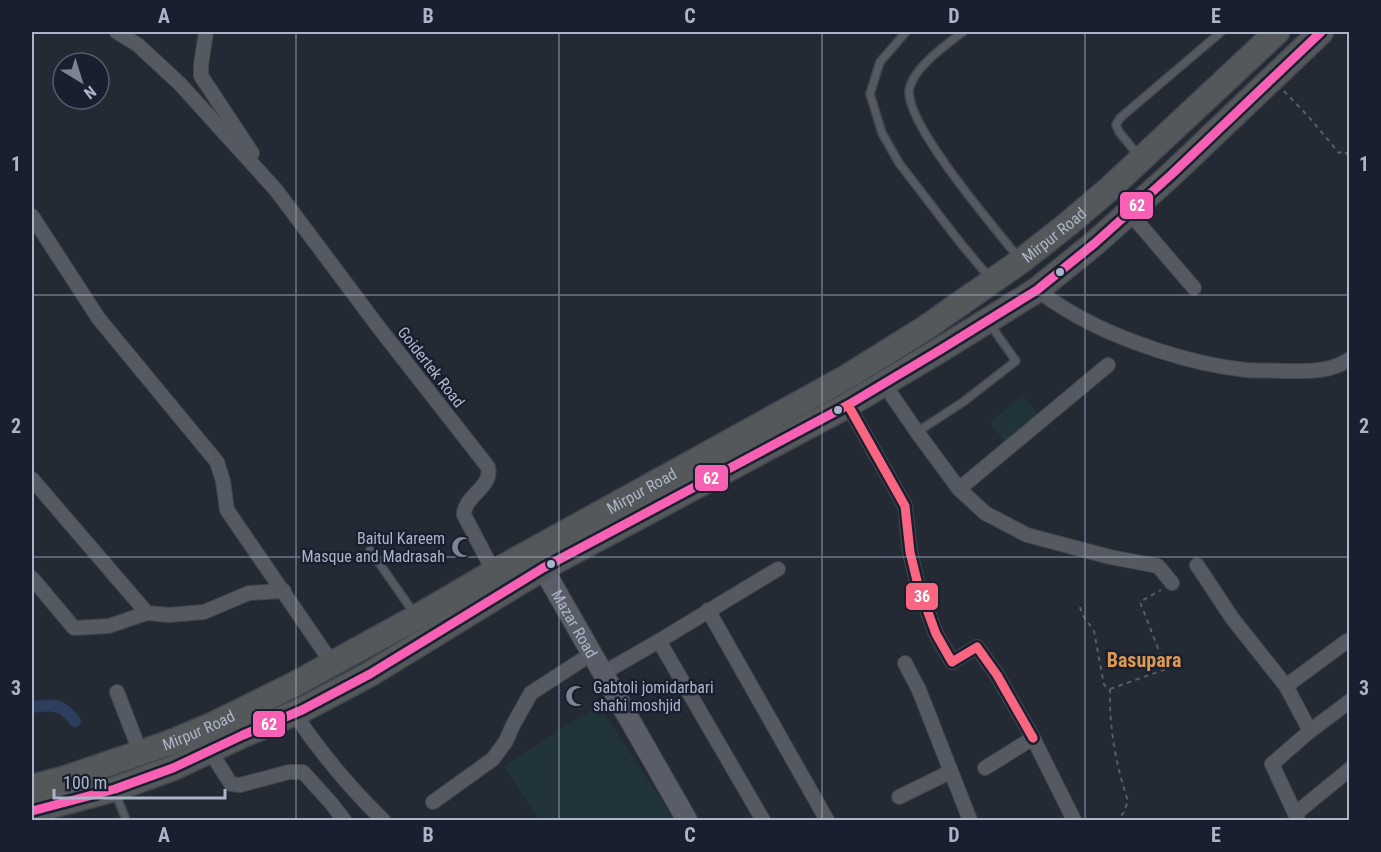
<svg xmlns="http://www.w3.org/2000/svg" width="1381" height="852" font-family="'Roboto Condensed',sans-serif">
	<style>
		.green { fill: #21343a }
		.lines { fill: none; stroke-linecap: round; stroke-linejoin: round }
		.canal { stroke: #2d3d5d; stroke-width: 12 }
		.lane-casing { stroke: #41454d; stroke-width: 10 }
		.street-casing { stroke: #41454d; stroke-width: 16 }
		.secondary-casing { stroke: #41454d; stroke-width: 22 }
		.highway-casing { stroke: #404650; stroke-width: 27 }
		.path { stroke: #575d66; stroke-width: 2; stroke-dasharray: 4.5 4.5; stroke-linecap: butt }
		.lane { stroke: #545962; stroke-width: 7 }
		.street { stroke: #545962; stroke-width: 14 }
		.secondary { stroke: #595d67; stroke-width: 20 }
		.highway { stroke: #55585b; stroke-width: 24 }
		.bus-1-casing { stroke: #181f2f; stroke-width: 14 }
		.bus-2-casing { stroke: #181f2f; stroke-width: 14 }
		.bus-1 { stroke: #f860b3; stroke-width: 9 }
		.bus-2 { stroke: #fa6682; stroke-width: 9 }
		.grid { fill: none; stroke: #acb5c7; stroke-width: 1.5; stroke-opacity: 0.55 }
		.bus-dot { fill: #acb5c7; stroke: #181f2f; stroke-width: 2 }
		.labels { text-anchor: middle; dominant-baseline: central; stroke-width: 5; stroke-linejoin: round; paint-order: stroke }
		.street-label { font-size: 16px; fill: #acb5c7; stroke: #181f2f }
		.poi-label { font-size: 16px; fill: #acb5c7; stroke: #181f2f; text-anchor: end }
		.quarter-label { font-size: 20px; font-weight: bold; fill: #df9a50; stroke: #181f2f }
		.line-badge { stroke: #181f2f; stroke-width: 2 }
		.badge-label { font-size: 16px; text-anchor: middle; font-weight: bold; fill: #fff }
		.neatline { fill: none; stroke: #acb5c7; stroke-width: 2 }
		.grid-label { font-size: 20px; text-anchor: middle; font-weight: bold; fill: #acb5c7 }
	</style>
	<rect width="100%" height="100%" fill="#242a34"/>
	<g class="green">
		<polygon points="1022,395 1038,414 1005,442 990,423"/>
		<polygon points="599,705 674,820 539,820 504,766"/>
	</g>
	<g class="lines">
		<path class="canal" d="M32,707C53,704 61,703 75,721"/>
		<defs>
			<g id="lane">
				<polyline points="906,32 880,62 870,94 882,133 899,163 962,245 989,277"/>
				<path d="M963,32C947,44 910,70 909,92C909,128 993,226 1018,257"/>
				<polyline points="1139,156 1119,132 1116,125 1120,118 1221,32"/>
				<polyline points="917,432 963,402 1016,361 989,323"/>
				<polyline points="370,550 414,613"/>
				<polyline points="115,792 126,820"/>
			</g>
			<g id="street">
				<path d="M117,32L138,45L180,84L276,190L380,329L488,467C493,488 464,495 464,515L494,572"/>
				<polyline points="206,32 201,65 201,76 252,153"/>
				<polyline points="1129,212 1194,288"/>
				<polyline points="32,216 99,319 217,462 223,481 227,510 332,663"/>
				<path d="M1037,290C1076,319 1114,336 1160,351C1188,360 1217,367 1246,370C1258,371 1271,370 1283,371C1307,371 1329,373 1350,359"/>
				<polyline points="884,384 917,432 959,489 985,513 1027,535 1110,557 1158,566 1172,583"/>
				<polyline points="848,405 905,506 910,552 918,585 936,634 952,662 977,647 997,675 1033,738"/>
				<polyline points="32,479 147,613"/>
				<polyline points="959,489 1108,365"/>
				<polyline points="1197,565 1232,618 1286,686 1310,731 1272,764 1298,820"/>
				<polyline points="32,578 74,628 109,626 147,613 169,615 204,612 249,593 284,591"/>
				<polyline points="708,610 827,820"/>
				<polyline points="659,641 763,820"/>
				<polyline points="905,663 919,690 970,820"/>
				<polyline points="603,673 659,641 778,569"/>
				<polyline points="1286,686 1347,641"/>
				<polyline points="117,692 141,754"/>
				<path d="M294,713C320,752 350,788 383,820"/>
				<polyline points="1310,731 1350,701"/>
				<polyline points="210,751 231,784 240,785 289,772 303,772 331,803 344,820"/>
				<polyline points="985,768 1033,738 1074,820"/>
				<polyline points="899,797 950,772"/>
				<polyline points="433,802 493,759 506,741 513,725 531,693 582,660"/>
				<polyline points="1295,814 1350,769"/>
			</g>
			<g id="secondary">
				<path id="s1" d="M536,556L687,820"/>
			</g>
			<g id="highway">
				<path id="s2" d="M32,787L66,778L169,743L212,725L293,685L417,617L494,572L847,377L924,329L1021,261L1068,224L1108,190L1277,32"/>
				<polyline points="32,811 115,789 173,768 243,735 302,710 370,674 543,568 848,405 940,350 1037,290 1095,243 1172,174 1321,32"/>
			</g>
		</defs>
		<use href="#lane" class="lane-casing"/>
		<use href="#street" class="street-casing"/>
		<use href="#secondary" class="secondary-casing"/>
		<use href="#highway" class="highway-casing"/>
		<g class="path">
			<polyline points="1284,91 1308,116 1339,153 1344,151 1350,157"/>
			<path d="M1080,607L1082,614L1094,631L1104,685L1110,689C1109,727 1116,766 1128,801L1124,812L1118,820"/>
			<polyline points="1110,689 1166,669 1140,602 1161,590"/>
		</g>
		<use href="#lane" class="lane"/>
		<use href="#street" class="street"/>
		<use href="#secondary" class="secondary"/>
		<use href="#highway" class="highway"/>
		<defs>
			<polyline id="bus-1" points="32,811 115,789 173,768 243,735 302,710 370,674 543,568 848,405 940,350 1037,290 1095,243 1172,174 1321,32"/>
			<polyline id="bus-2" points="848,405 905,506 910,552 918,585 936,634 952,662 977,647 997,675 1033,738"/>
		</defs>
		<use href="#bus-1" class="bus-1-casing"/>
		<use href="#bus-2" class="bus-2-casing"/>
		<use href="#bus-1" class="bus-1"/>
		<use href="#bus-2" class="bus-2"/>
	</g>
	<path class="grid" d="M296,32V820M559,32V820M822,32V820M1085,32V820M32,295H1350M32,557H1350"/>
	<defs>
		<symbol id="mosque-bare" viewBox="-9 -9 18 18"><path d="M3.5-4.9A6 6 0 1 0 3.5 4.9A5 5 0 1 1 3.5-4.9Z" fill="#7c8494" stroke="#181f2f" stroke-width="2.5" paint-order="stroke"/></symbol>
	</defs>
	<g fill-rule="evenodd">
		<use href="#mosque-bare" x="447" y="532" width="30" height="30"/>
		<use href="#mosque-bare" x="561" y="681" width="30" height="30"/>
	</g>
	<g class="bus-dot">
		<circle cx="1060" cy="272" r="5"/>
		<circle cx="838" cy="410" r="5"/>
		<circle cx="551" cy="564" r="5"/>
	</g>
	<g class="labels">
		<g class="street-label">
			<text stroke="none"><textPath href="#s2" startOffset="1166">Mirpur Road</textPath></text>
			<text transform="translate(431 367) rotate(52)">Goidertek Road</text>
			<text stroke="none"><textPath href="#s2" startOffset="680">Mirpur Road</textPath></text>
			<text stroke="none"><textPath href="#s1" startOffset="78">Mazar Road</textPath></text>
			<text stroke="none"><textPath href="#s2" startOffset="176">Mirpur Road</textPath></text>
		</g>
		<g class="poi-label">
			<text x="445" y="538">Baitul Kareem<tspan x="445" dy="18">Masque and Madrasah</tspan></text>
			<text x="593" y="687" text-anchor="start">Gabtoli jomidarbari<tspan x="593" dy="18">shahi moshjid</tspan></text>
		</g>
		<g class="quarter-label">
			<text x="1144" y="660">Basupara</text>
		</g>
	</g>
	<g class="line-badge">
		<rect x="1119" y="191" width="35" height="29" rx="6" fill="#f860b3"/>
		<rect x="694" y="464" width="35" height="28" rx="6" fill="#f860b3"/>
		<rect x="905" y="582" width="34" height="29" rx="6" fill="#fa6682"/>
		<rect x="252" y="710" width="34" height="28" rx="6" fill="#f860b3"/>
	</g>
	<g class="badge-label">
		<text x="1137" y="211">62</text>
		<text x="711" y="484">62</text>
		<text x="922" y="602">36</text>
		<text x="269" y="730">62</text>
	</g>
	<rect width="1381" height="852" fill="none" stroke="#181f2f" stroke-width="66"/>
	<g transform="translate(81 81) rotate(142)"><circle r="28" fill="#181f2f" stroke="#535b6c" stroke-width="1.5"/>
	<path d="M0-4.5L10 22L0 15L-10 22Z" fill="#7c8494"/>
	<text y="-9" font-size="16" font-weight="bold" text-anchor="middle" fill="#acb5c7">N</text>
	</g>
	<path d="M54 789v9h171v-9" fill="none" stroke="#acb5c7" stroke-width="3"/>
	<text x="63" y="789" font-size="18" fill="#acb5c7" stroke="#181f2f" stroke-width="4.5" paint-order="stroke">100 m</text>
	<rect x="33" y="33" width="1315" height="786" class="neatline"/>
	<g class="grid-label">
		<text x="164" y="23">A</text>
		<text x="428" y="23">B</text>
		<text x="690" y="23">C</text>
		<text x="954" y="23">D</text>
		<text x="1216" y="23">E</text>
		<text x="16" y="171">1</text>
		<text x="1364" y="171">1</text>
		<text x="16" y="433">2</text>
		<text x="1364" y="433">2</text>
		<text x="16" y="695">3</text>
		<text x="1364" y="695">3</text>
		<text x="164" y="842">A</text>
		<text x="428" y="842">B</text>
		<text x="690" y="842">C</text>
		<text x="954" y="842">D</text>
		<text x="1216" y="842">E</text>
	</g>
</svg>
